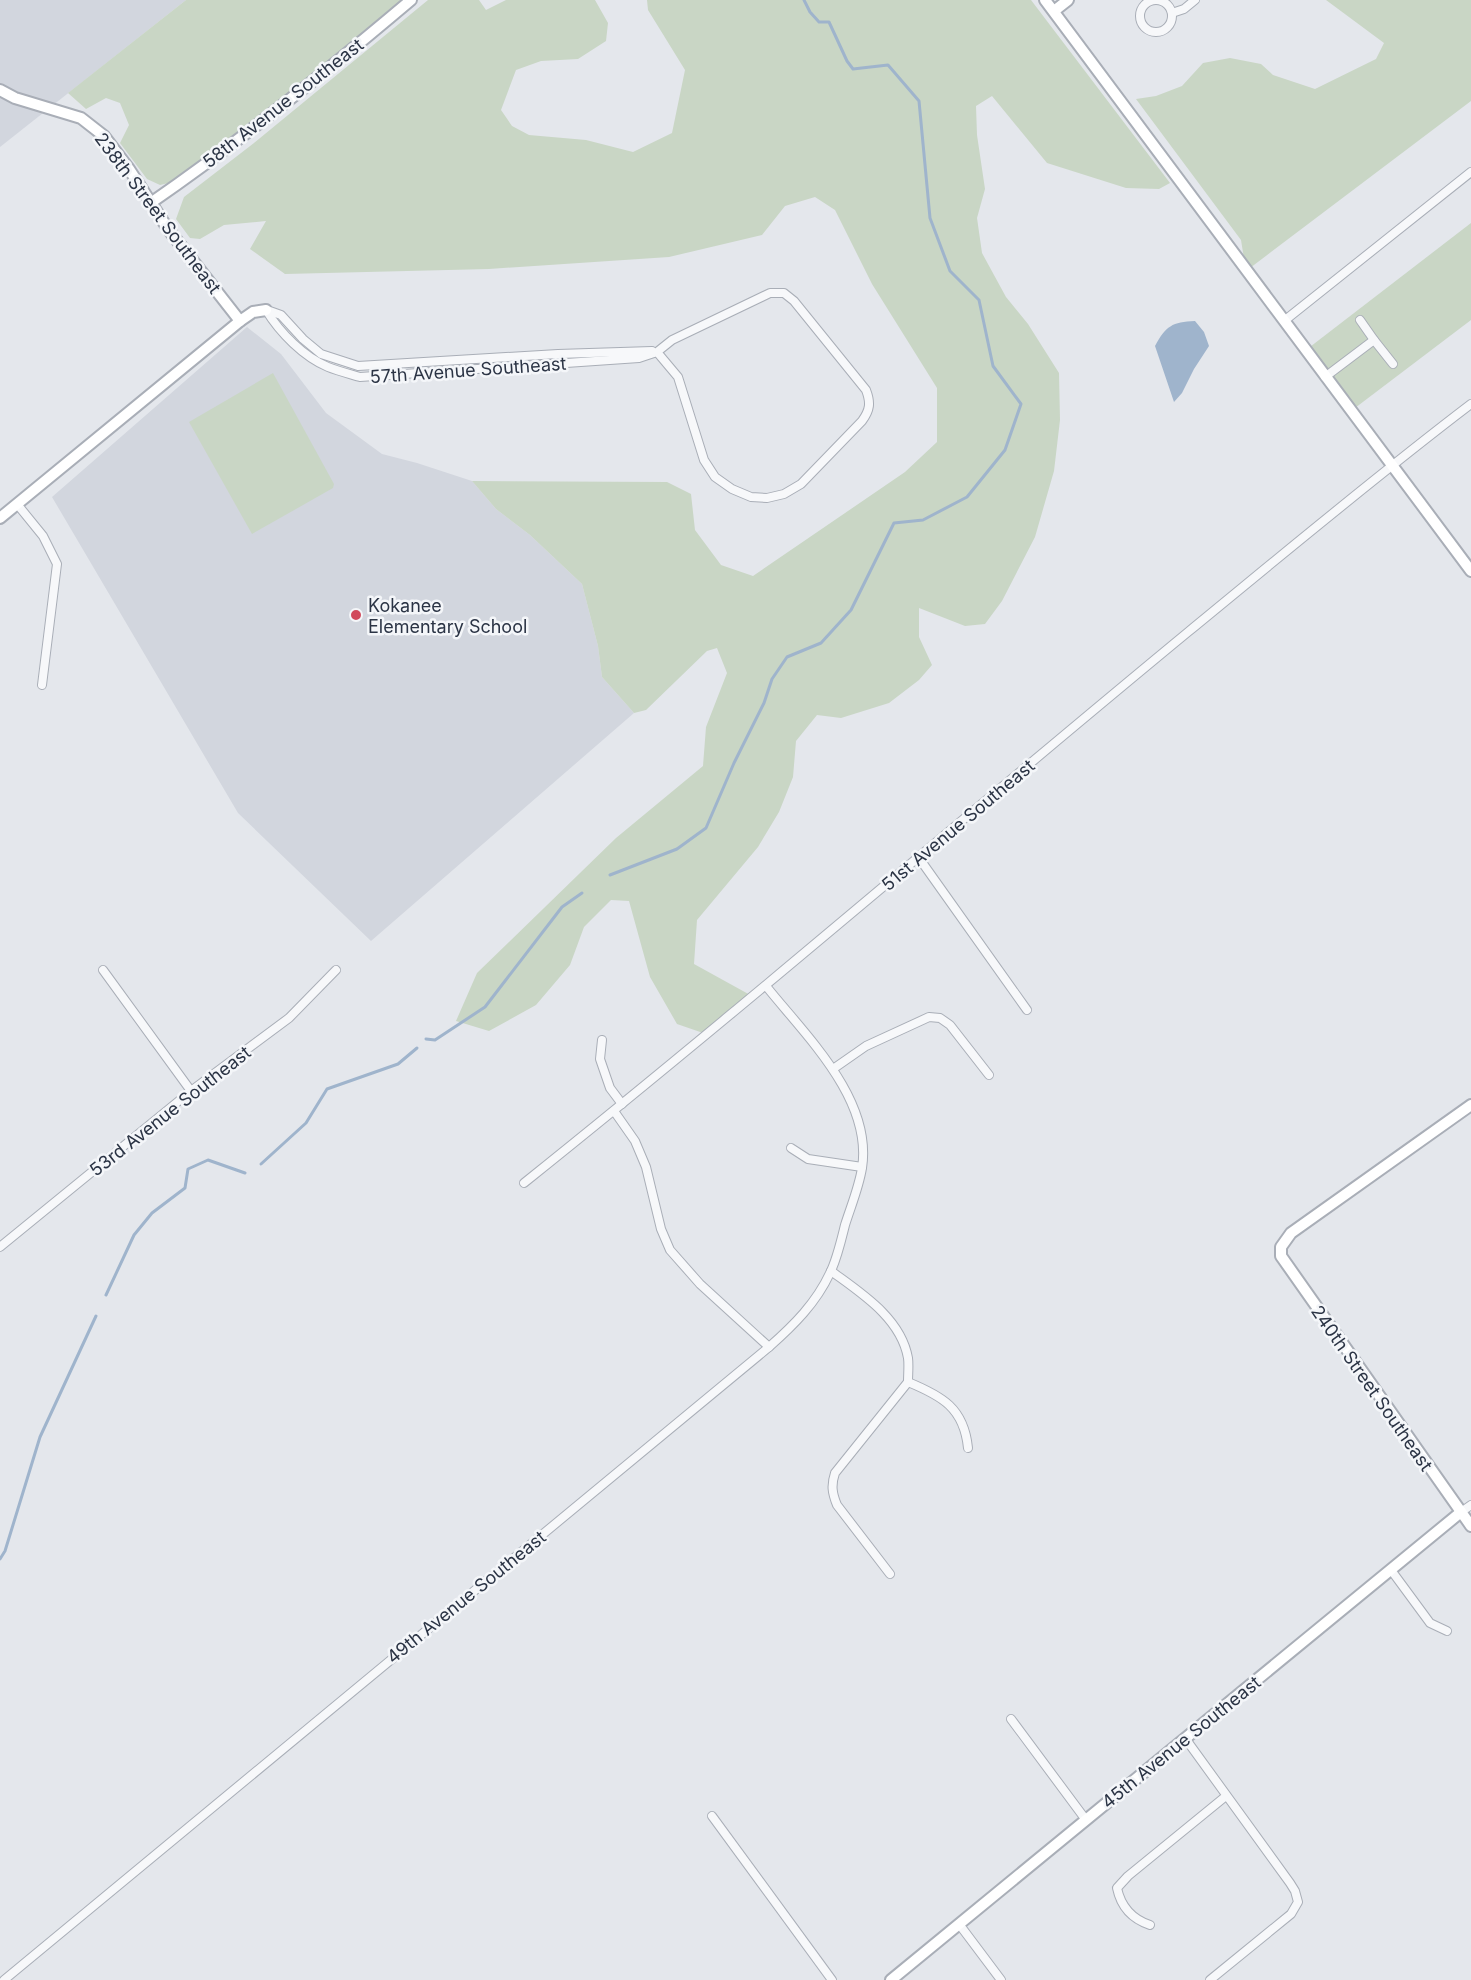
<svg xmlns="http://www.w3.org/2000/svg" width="1471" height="1980" font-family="Inter,sans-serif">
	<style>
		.built { fill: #d2d6de }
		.green { fill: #c9d6c5 }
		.water { fill: #9fb4cc }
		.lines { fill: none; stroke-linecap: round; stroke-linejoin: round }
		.stream { stroke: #9fb4cc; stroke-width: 3 }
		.street-casing { stroke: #a9aeb7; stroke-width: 10 }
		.secondary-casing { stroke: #a9aeb7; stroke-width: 14 }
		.street { stroke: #f7f8fa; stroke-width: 8 }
		.secondary { stroke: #fff; stroke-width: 10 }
		.poi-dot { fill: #d1495b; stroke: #f4f6f9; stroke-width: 2 }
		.labels { text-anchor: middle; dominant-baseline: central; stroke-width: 5; stroke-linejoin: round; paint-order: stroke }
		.street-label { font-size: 18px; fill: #2b3445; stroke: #f4f6f9 }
		.poi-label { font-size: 18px; fill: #2b3445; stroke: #f4f6f9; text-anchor: start }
	</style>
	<rect width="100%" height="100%" fill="#e4e7ec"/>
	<g class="built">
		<polygon points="0,0 186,0 0,147"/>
		<polygon points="247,327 281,354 326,413 382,454 417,463 472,481 496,509 530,535 582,584 598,646 602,677 634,713 371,941 238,813 52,497"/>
	</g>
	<g class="green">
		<polygon points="186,0 405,0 177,181 160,185 147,179 120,143 129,125 120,103 106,98 86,109 68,93"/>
		<polygon points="428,0 479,0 486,10 506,0 595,0 608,23 606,41 578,59 541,61 516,70 501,110 512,126 529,135 586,140 633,152 672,133 685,70 648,10 647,0 1031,0 1170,183 1159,189 1126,188 1047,163 992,96 976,106 977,135 985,189 977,218 982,253 1006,297 1028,324 1059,373 1060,420 1054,471 1035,537 1002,601 985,624 965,626 919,608 919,637 932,665 919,680 889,703 841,718 817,715 796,741 793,777 779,812 758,847 697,920 694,964 752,996 706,1034 677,1024 650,977 629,901 611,900 584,927 570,965 536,1005 489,1031 456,1021 477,973 616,838 703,766 706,727 727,673 717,648 707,651 646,710 634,713 602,677 598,646 582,584 530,535 496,509 472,481 667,482 691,494 695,530 721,565 753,576 905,472 937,442 937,388 872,284 835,210 815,197 785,206 762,235 669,257 489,269 285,274 250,249 266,221 224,225 200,239 190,238 176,219 184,197 254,143"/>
		<polygon points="1326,0 1471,0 1471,101 1246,271 1241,240 1136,99 1156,96 1182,86 1203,63 1230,58 1261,64 1273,75 1315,89 1376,59 1384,43"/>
		<polygon points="1471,223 1471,320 1351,411 1306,350"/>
		<polygon points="273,373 334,484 333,488 252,534 189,422"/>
	</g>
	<path class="water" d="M1195,321L1204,332L1209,346L1194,369L1182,393L1174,402L1155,346C1166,326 1172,322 1195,321Z"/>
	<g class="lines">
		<g class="stream">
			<polyline points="610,875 677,849 706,828 734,763 764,703 772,679 787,657 821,643 851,610 894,523 923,520 967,497 1005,450 1021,404 993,366 979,300 950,271 930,218 919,101 888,65 853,69 847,61 829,22 819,22 810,12 804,0"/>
			<polyline points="426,1039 435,1040 485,1007 562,907 582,893"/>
			<polyline points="261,1164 306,1123 327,1089 398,1064 417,1048"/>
			<polyline points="106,1295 134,1235 152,1213 185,1188 188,1169 208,1160 245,1173"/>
			<polyline points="0,1559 5,1551 40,1437 96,1316"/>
		</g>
		<defs>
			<g id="street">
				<circle cx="1156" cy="16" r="16"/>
				<polyline points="1172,13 1184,9 1195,0"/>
				<path d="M266,310C280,333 304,357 328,367C338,371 350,374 360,377L639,358L657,352L672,340L770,293H784L794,301L866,390C871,403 870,410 862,421L801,484L784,494L767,498L751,497L732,489L715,477L704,460L678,377L657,352"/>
				<polyline points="267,310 281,315 303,339 321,354 358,366 558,354 652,351"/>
				<polyline points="1360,320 1374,340"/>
				<polyline points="1284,321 1471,172"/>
				<polyline points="1325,377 1374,340 1393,364"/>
				<polyline points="17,504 43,536 57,564 42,685"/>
				<polyline points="919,858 1027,1010"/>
				<polyline points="103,970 191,1091"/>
				<polyline points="602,1040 600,1059 610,1088 622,1104"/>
				<polyline points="833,1069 866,1046 929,1017 940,1018 950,1025 989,1075"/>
				<polyline points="614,1111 635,1141 646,1167 661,1229 670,1250 700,1284 769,1347"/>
				<polyline points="791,1148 808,1159 862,1167"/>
				<path d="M524,1183C749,1003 966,815 1188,632C1282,555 1375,477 1471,404"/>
				<polyline points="0,1247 191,1091 289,1018 336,970"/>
				<path d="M831,1271C861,1293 901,1318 908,1358C909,1365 908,1374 908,1382"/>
				<path d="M908,1382C942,1396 964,1408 968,1448"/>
				<polyline points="1461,1512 1471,1505"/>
				<polyline points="1391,1570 1430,1623 1447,1631"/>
				<path d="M890,1574L837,1505C832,1493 831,1485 835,1473L908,1382"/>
				<polyline points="1011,1719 1086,1820"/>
				<polyline points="1185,1738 1290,1883 1295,1891 1298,1902 1291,1914 1210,1980"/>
				<polyline points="712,1816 832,1980"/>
				<polyline points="959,1924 1001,1980"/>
				<path d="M1150,1925C1132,1919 1121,1907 1117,1888L1128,1876L1226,1796"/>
				<path d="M4,1980L769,1347C794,1325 816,1303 830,1273C837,1259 841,1241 845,1225C851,1206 859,1187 862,1168C873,1099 805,1035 766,986"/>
			</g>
			<g id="secondary">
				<polyline points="1045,0 1471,571"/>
				<polyline points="1054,11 1068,0"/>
				<polyline points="0,90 15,98 81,118 104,136 129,169 168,229 240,321"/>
				<path d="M152,202C242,140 327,71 411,0"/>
				<polyline points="0,518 240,321 253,312 266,310"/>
				<polyline points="1471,1105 1291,1233 1281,1247 1281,1256 1471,1526"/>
				<polyline points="891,1980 1461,1512"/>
			</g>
		</defs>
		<use href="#street" class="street-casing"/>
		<use href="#secondary" class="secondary-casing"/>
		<use href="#street" class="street"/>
		<use href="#secondary" class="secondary"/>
	</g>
	<circle class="poi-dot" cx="356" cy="615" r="6"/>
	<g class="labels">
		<g class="street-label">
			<text transform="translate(283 103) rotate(-38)">58th Avenue Southeast</text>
			<text transform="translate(158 213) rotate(53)">238th Street Southeast</text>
			<text transform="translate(468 370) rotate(-4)">57th Avenue Southeast</text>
			<text transform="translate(958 825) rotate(-40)">51st Avenue Southeast</text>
			<text transform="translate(170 1111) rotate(-38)">53rd Avenue Southeast</text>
			<text transform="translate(1372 1388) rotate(55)">240th Street Southeast</text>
			<text transform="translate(466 1597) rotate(-39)">49th Avenue Southeast</text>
			<text transform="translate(1181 1742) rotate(-39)">45th Avenue Southeast</text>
		</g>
		<g class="poi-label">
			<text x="368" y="605">Kokanee<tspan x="368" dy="21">Elementary School</tspan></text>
		</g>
	</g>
</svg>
